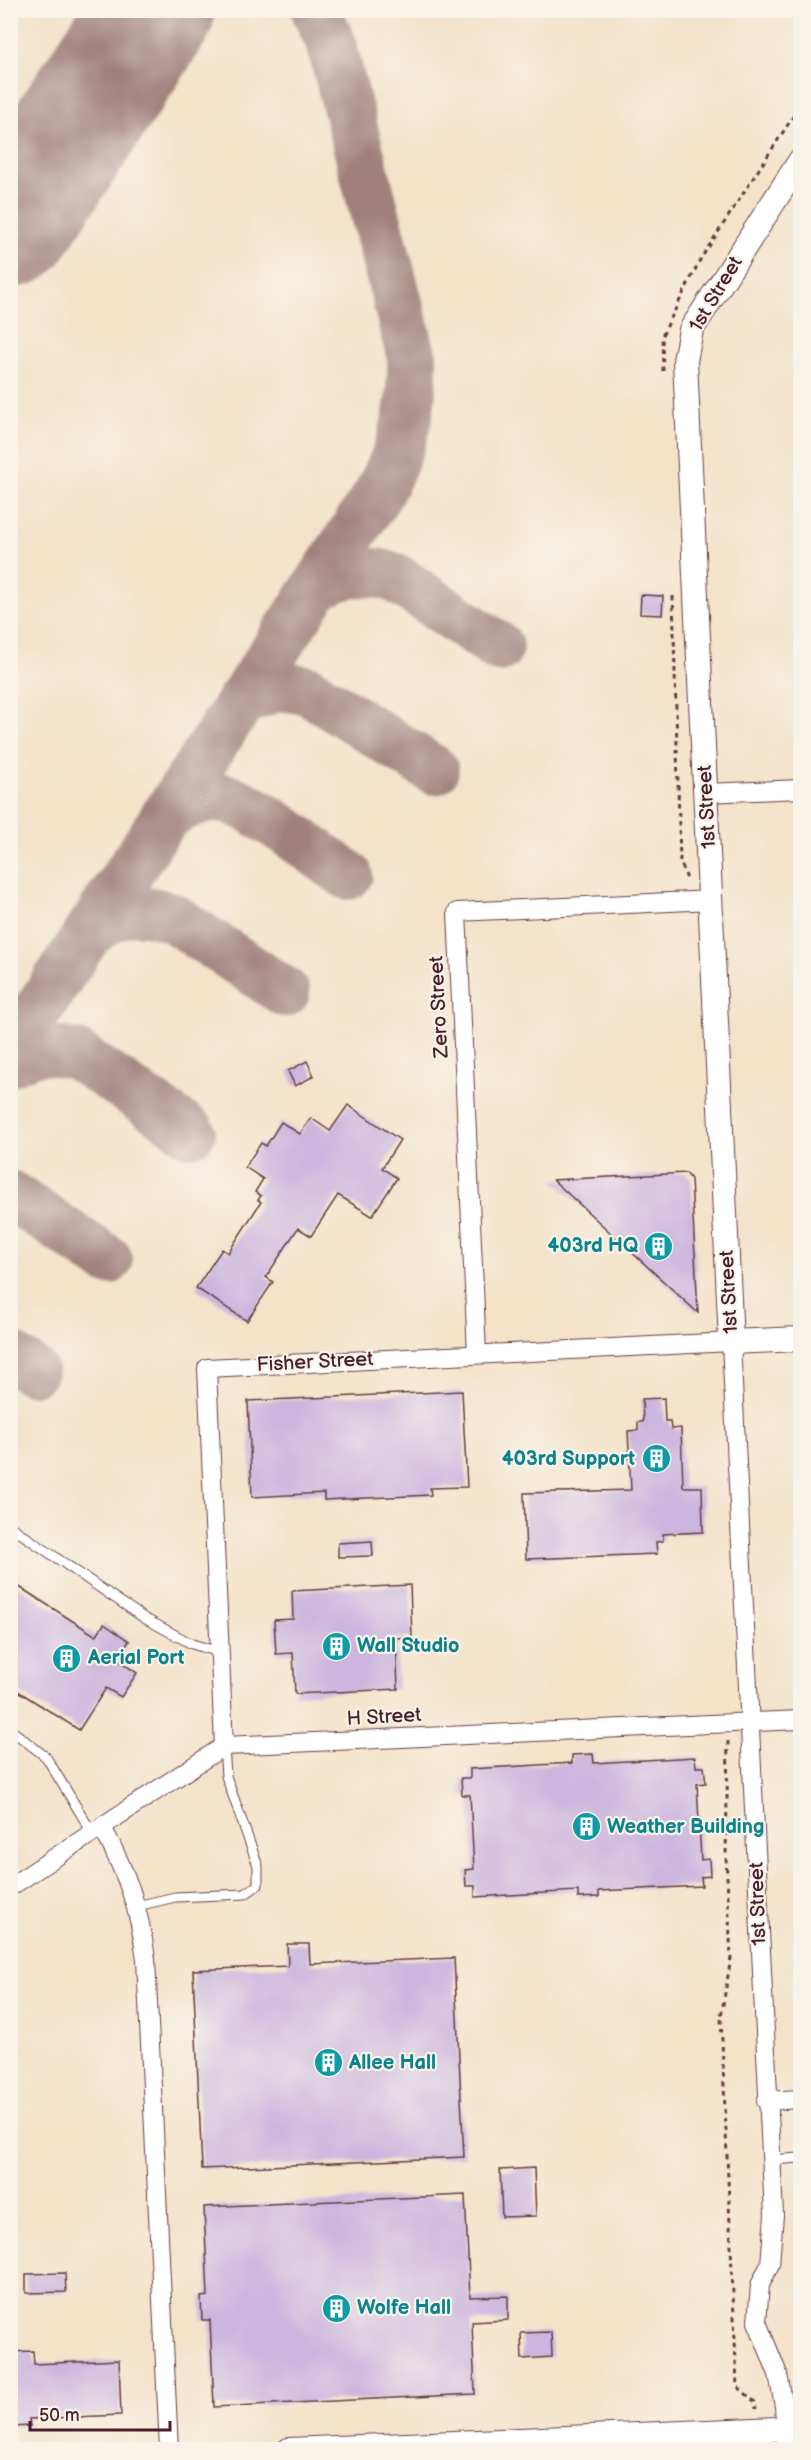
<svg xmlns="http://www.w3.org/2000/svg" width="811" height="2460" font-family="'Balsamiq Sans',sans-serif">
	<style>
		.lines { fill: none; stroke-linecap: round; stroke-linejoin: round }
		.taxiway { stroke: #9f807a; stroke-width: 50 }
		.runway { stroke: #9f807a; stroke-width: 124 }
		.building { fill: #ccb5de }
		.service-casing { stroke: #643c43; stroke-width: 11 }
		.minor-casing { stroke: #643c43; stroke-width: 20 }
		.tertiary-casing { stroke: #643c43; stroke-width: 26 }
		.path { stroke: #643c43; stroke-width: 3; stroke-dasharray: 4.5 4.5; stroke-linecap: butt }
		.service { stroke: #fff; stroke-width: 9 }
		.minor { stroke: #fff; stroke-width: 18 }
		.tertiary { stroke: #fff; stroke-width: 24 }
		.labels { text-anchor: middle; dominant-baseline: central; stroke-width: 4.5; stroke-linejoin: round; paint-order: stroke }
		.street-label { font-size: 20px; fill: #4a1f2b; stroke: #f7f3e8 }
		.culture-label { font-size: 20px; font-weight: bold; fill: #0d838f; stroke: #f7f3e8; text-anchor: start }
	</style>
	<rect width="100%" height="100%" fill="#f7f3e8"/>
	<filter id="ink" filterUnits="userSpaceOnUse"><feTurbulence type="fractalNoise" baseFrequency=".0167" numOctaves="2"/><feDisplacementMap in="SourceGraphic" scale="12" xChannelSelector="R" yChannelSelector="G"/><feConvolveMatrix kernelMatrix="1 2 1 2 8 2 1 2 1" color-interpolation-filters="sRGB"/></filter>
	<filter id="wash" filterUnits="userSpaceOnUse"><feTurbulence type="fractalNoise" baseFrequency=".008" numOctaves="4" result="noise"/><feDisplacementMap in="SourceGraphic" scale="24" xChannelSelector="R" yChannelSelector="G"/><feGaussianBlur stdDeviation="1.35" result="paint"/><feColorMatrix in="noise" values="0 0 0 0 0 0 0 0 0 0 0 0 0 0 0 0 0 1.4 0 .05"/><feComposite in="paint" operator="in"/></filter>
	<g filter="url(#wash)">
		<rect width="100%" height="100%" fill="#f4e2c9"/>
		<g class="lines">
			<g class="taxiway">
				<path d="M318,586C345,571 367,568 396,578L499,647"/>
				<polyline points="241,701 278,686 308,690 434,770"/>
				<path d="M164,818C181,805 201,796 223,798C252,802 321,857 348,875"/>
				<path d="M87,935C118,909 135,904 173,918L285,992"/>
				<path d="M10,1052L378,494C403,447 413,412 412,358L331,43L316,10"/>
				<polyline points="10,1061 31,1052 47,1050 75,1054 191,1132"/>
				<polyline points="10,1195 108,1260"/>
				<polyline points="10,1356 33,1371"/>
			</g>
			<polyline class="runway" points="10,226 153,10"/>
		</g>
		<g id="blocks">
			<g class="building">
				<polygon points="641,595 663,596 662,615 640,614"/>
				<polygon points="307,1061 314,1076 295,1086 288,1071"/>
				<polygon points="348,1105 400,1140 382,1168 397,1178 372,1216 338,1195 311,1236 298,1228 266,1277 273,1282 247,1321 196,1288 222,1249 228,1253 261,1202 258,1200 261,1196 255,1192 263,1179 245,1167 261,1143 266,1146 281,1122 300,1134 311,1118 330,1131"/>
				<polygon points="686,1173 691,1179 698,1313 553,1180"/>
				<polygon points="462,1391 467,1487 430,1488 431,1495 324,1500 324,1493 252,1497 248,1401"/>
				<polygon points="664,1398 665,1421 670,1421 671,1429 681,1428 683,1487 702,1487 703,1532 663,1534 663,1541 656,1542 657,1554 526,1559 524,1493 631,1490 628,1431 638,1430 638,1422 643,1422 642,1399"/>
				<polygon points="372,1541 373,1556 338,1557 338,1543"/>
				<polygon points="10,1581 96,1636 104,1624 129,1641 122,1652 126,1654 121,1662 137,1673 121,1697 106,1688 79,1730 10,1686"/>
				<polygon points="410,1585 412,1637 396,1638 398,1689 295,1694 293,1653 276,1654 274,1620 293,1619 292,1591"/>
				<polygon points="593,1754 594,1763 695,1757 696,1767 704,1767 706,1783 697,1784 701,1860 709,1859 710,1876 701,1877 702,1886 599,1891 599,1897 578,1898 578,1891 475,1897 475,1886 466,1886 465,1870 474,1869 470,1795 462,1795 461,1778 470,1778 470,1769 572,1763 572,1755"/>
				<polygon points="287,1944 309,1944 310,1964 454,1958 464,2157 202,2169 193,1970 288,1966"/>
				<polygon points="534,2168 536,2216 502,2217 500,2170"/>
				<polygon points="465,2195 470,2297 508,2296 508,2320 472,2322 475,2394 214,2407 210,2320 202,2320 201,2297 208,2296 204,2207"/>
				<polygon points="65,2273 66,2292 26,2293 26,2274"/>
				<polygon points="551,2332 552,2357 522,2359 521,2333"/>
				<polygon points="33,2351 34,2364 119,2360 121,2415 29,2419 30,2426 12,2427 10,2352"/>
			</g>
		</g>
	</g>
	<g filter="url(#ink)">
		<use href="#blocks" fill-opacity="0" stroke="#643c43" stroke-width="1.5"/>
		<g class="lines">
			<defs>
				<g id="service">
					<polyline points="10,1526 144,1618 192,1644 219,1652"/>
					<polyline points="10,1729 46,1757 93,1834"/>
					<polyline points="137,1906 175,1897 245,1894 258,1885 258,1866 226,1776 224,1746"/>
					<polyline points="770,2160 800,2158"/>
				</g>
				<g id="minor">
					<polyline points="706,793 800,789"/>
					<polyline points="477,1354 457,912 712,900"/>
					<polyline points="224,1746 207,1368 731,1342 774,2215 770,2264 760,2285 757,2322 778,2374 784,2406 787,2450"/>
					<path d="M102,1827C127,1874 139,1906 146,1959L169,2450"/>
					<polyline points="10,1887 224,1746 800,1720"/>
					<polyline points="766,2101 800,2099"/>
				</g>
				<g id="tertiary">
					<polyline points="800,161 691,330 685,361 731,1342 800,1339"/>
					<polyline points="289,2450 800,2428"/>
				</g>
			</defs>
			<use href="#service" class="service-casing"/>
			<use href="#minor" class="minor-casing"/>
			<use href="#tertiary" class="tertiary-casing"/>
			<g class="path">
				<polyline points="663,371 662,336 700,260 800,106"/>
				<polyline points="673,596 680,861 687,879"/>
				<polyline points="728,1741 726,1856 731,1958 721,2017 737,2386 755,2402 756,2409"/>
			</g>
			<use href="#service" class="service"/>
			<use href="#minor" class="minor"/>
			<use href="#tertiary" class="tertiary"/>
		</g>
	</g>
	<defs>
		<symbol id="building-disc" viewBox="-11 -11 22 22"><circle r="9.5" fill="#0f9aa8" stroke="#f7f3e8"/><path d="M-4-6H4V6H1V3H-1V6H-4ZM-2.5-4.3h1.7v1.8h-1.7ZM.8-4.3h1.7v1.8H.8ZM-2.5-1h1.7V.8h-1.7ZM.8-1h1.7V.8H.8Z" fill="#fff"/></symbol>
	</defs>
	<g fill-rule="evenodd">
		<use href="#building-disc" x="642" y="1230" width="33" height="33"/>
		<use href="#building-disc" x="640" y="1442" width="33" height="33"/>
		<use href="#building-disc" x="320" y="1630" width="33" height="33"/>
		<use href="#building-disc" x="50" y="1642" width="33" height="33"/>
		<use href="#building-disc" x="570" y="1810" width="33" height="33"/>
		<use href="#building-disc" x="312" y="2046" width="33" height="33"/>
		<use href="#building-disc" x="320" y="2292" width="33" height="33"/>
	</g>
	<g class="labels">
		<g class="street-label">
			<text transform="translate(716 294) rotate(-59)">1st Street</text>
			<text transform="translate(707 807) rotate(-93)">1st Street</text>
			<text transform="translate(439 1007) rotate(-93)">Zero Street</text>
			<text transform="translate(729 1292) rotate(-93)">1st Street</text>
			<text transform="translate(315 1362) rotate(-3)">Fisher Street</text>
			<text transform="translate(384 1717) rotate(-3)">H Street</text>
			<text transform="translate(758 1904) rotate(-92)">1st Street</text>
		</g>
		<g class="culture-label">
			<text x="638" y="1246" text-anchor="end">403rd HQ</text>
			<text x="635" y="1459" text-anchor="end">403rd Support</text>
			<text x="357" y="1646">Wall Studio</text>
			<text x="88" y="1658">Aerial Port</text>
			<text x="607" y="1827">Weather Building</text>
			<text x="349" y="2063">Allee Hall</text>
			<text x="357" y="2308">Wolfe Hall</text>
		</g>
	</g>
	<rect width="811" height="2460" fill="none" stroke="#f7f3e8" stroke-width="36"/>
	<path d="M30 2421v9h140v-9" fill="none" stroke="#4a1f2b" stroke-width="3"/>
	<text x="39" y="2421" font-size="18" fill="#4a1f2b" stroke="#f7f3e8" stroke-width="4.5" paint-order="stroke">50 m</text>
</svg>
